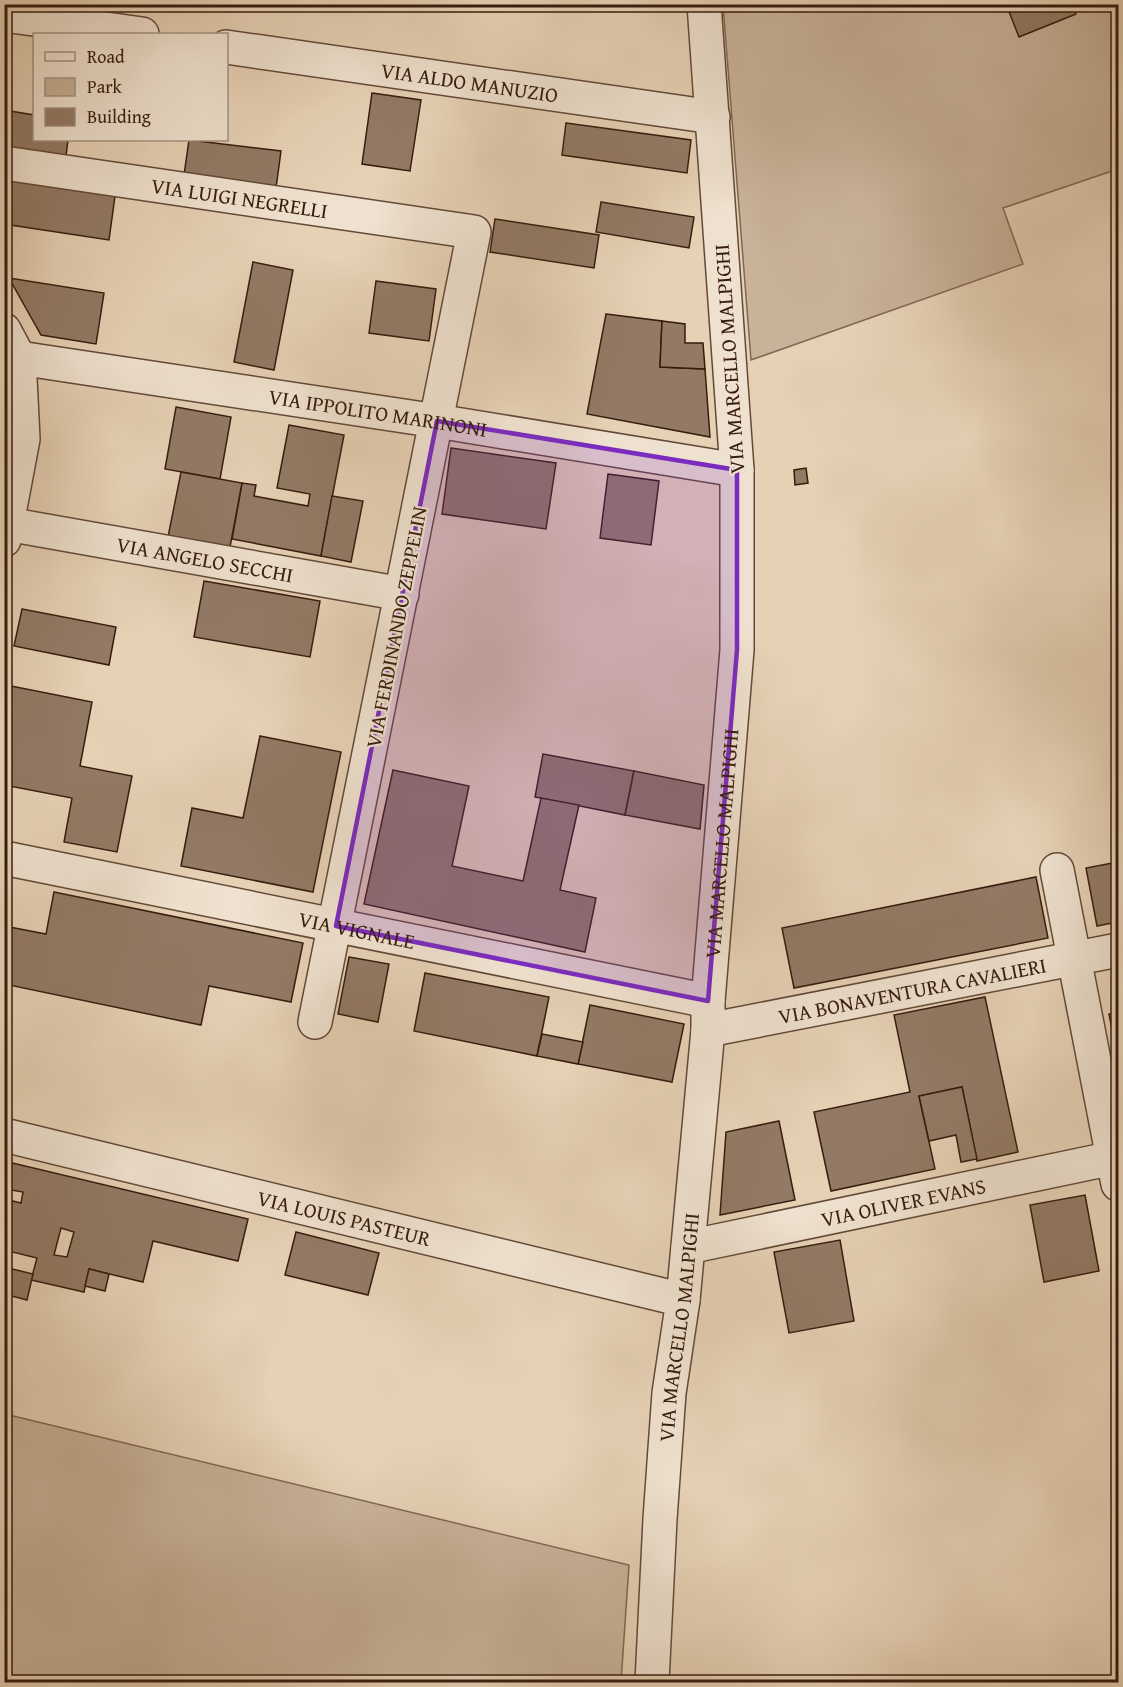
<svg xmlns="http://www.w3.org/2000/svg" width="1123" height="1687" font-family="'Gentium Book Plus',serif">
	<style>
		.green { fill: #c8b299; stroke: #806754; stroke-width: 1.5 }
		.building { fill: #927a65; stroke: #371c0e; stroke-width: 1.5; fill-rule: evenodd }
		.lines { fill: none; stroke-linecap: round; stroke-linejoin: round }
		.minor-casing { stroke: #634938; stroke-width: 36 }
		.minor { stroke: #efe1cf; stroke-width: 33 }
		.marked { fill: #7b2cbf; fill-opacity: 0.2; stroke: #7b2cbf; stroke-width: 4.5; stroke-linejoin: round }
		.labels { text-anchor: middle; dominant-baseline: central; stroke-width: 4.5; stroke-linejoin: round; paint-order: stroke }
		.street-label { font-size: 21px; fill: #371c0e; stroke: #efe1cf }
	</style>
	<rect width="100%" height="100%" fill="#e6d1b5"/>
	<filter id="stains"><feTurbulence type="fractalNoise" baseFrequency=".00333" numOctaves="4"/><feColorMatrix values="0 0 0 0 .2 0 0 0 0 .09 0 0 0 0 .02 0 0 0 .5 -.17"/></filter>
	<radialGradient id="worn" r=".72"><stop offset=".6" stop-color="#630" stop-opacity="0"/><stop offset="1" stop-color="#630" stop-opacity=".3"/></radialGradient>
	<g class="green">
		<polygon points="723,5 1118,5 1118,169 1003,208 1023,264 751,360"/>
		<polygon points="5,1414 629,1565 621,1682 5,1682"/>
	</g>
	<g class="building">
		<polygon points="275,4 320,4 276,9"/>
		<polygon points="1006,4 1072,4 1076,14 1019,37"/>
		<polygon points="372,93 421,100 410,171 362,164"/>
		<polygon points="4,110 34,115 34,140 68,140 66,156 4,150"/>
		<polygon points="566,123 691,140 687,173 562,155"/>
		<polygon points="189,140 281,151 276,188 184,175"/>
		<polygon points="4,179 115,196 109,240 4,224"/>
		<polygon points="601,202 694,217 689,248 596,232"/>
		<polygon points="495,219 599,235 594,268 490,252"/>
		<polygon points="253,262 293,270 274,370 234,362"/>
		<polygon points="9,278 104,293 96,344 41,335"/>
		<polygon points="376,281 436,289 429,341 369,333"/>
		<polygon points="606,314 662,321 660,367 705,369 710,437 587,414"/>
		<polygon points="662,321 685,324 685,343 703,343 705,369 660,367"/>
		<polygon points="176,407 231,417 220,479 165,469"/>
		<polygon points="289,425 344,435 321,556 232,539 242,483 256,485 254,496 308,506 310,494 277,488"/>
		<polygon points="451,448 556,463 546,529 442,514"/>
		<polygon points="806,468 808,483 795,485 794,470"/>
		<polygon points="181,472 242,483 230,547 168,537"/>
		<polygon points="608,474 659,481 651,545 600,538"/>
		<polygon points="332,496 363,501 351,562 321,556"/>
		<polygon points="204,581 320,601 310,657 194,637"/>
		<polygon points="22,609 116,627 109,665 14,646"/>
		<polygon points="6,685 92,702 80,766 132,776 117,852 64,842 72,798 4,785"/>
		<polygon points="260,736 341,752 313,892 181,866 192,808 243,818"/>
		<polygon points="543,754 634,771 625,815 535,797"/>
		<polygon points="393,770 469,786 452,866 523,881 541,798 579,805 560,890 596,898 585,952 364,904"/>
		<polygon points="634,771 704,785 700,829 625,815"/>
		<polygon points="1118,862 1118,922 1097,926 1086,868"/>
		<polygon points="1036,877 1048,938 794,988 782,928"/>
		<polygon points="4,881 10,882 4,911"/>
		<polygon points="54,892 303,943 291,1002 209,986 201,1025 4,984 4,926 46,934"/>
		<polygon points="349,957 389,964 378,1022 338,1014"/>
		<polygon points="425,973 549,997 537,1056 414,1031"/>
		<polygon points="985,997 1018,1152 977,1161 962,1087 919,1096 935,1169 831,1191 814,1112 910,1092 894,1015"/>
		<polygon points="590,1005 684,1024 672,1082 578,1064"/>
		<polygon points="1118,1012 1118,1056 1117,1056 1109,1014"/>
		<polygon points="542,1034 583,1042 578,1064 537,1056"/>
		<polygon points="962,1087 977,1159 961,1162 956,1135 929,1141 919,1096"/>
		<polygon points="779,1121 795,1200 720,1215 726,1132"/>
		<path d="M4,1161L248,1219L238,1261L153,1241L143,1282L89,1269L84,1292L31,1280L37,1258L4,1250V1199L21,1203L23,1192L6,1189L4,1196ZM61,1228L74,1232L67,1257L54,1255Z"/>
		<polygon points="1085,1195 1099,1271 1044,1282 1030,1205"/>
		<polygon points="296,1232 379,1253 368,1295 285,1275"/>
		<polygon points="840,1240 854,1321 789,1333 774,1252"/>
		<polygon points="8,1268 33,1274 27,1300 4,1294"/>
		<polygon points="89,1269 109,1274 105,1291 85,1286"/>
	</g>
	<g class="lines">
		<defs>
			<g id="minor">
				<polyline points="4,15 142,34"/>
				<path id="s1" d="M226,47L713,117"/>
				<path id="s2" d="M4,163L474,232L315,1022"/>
				<polyline points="4,330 19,358 23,439 4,540"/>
				<path id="s3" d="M19,358L437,421L737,470"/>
				<path id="s4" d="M7,524L402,594"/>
				<path id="s5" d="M4,858L708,1001"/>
				<polyline points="1057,870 1118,1184"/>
				<path id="s6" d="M708,1030L1118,950"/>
				<path id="s7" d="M4,1135L683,1300"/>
				<path id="s8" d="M688,1247L1118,1157"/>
				<path id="s9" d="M652,1682L660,1519L669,1393L683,1300L708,1030V1001L737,650V470L704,4"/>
			</g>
		</defs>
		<use href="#minor" class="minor-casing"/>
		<use href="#minor" class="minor"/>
	</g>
	<path class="marked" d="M437,421L737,470V650L708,1001L336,926Z"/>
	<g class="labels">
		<g class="street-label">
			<text stroke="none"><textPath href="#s1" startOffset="246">VIA ALDO MANUZIO</textPath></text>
			<text stroke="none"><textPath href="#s2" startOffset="238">VIA LUIGI NEGRELLI</textPath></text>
			<text transform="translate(729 359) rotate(-94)">VIA MARCELLO MALPIGHI</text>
			<text stroke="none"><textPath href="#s3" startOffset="363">VIA IPPOLITO MARINONI</textPath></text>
			<text stroke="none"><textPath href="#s4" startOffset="201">VIA ANGELO SECCHI</textPath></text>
			<text transform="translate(396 627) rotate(-79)">VIA FERDINANDO ZEPPELIN</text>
			<text stroke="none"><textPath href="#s9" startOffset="842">VIA MARCELLO MALPIGHI</textPath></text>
			<text stroke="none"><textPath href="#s5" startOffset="360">VIA VIGNALE</textPath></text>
			<text stroke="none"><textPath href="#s6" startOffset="208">VIA BONAVENTURA CAVALIERI</textPath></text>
			<text stroke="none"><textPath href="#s8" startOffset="220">VIA OLIVER EVANS</textPath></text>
			<text stroke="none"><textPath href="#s7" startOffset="350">VIA LOUIS PASTEUR</textPath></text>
			<text stroke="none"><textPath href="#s9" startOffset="356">VIA MARCELLO MALPIGHI</textPath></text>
		</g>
	</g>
	<rect width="1123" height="1687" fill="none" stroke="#e6d1b5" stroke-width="24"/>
	<rect x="6" y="6" width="1111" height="1675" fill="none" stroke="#371c0e" stroke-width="3"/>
	<rect x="12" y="12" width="1099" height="1663" fill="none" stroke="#371c0e" stroke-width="1.5"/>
	<rect x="33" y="33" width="195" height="108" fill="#efe1cf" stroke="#a59282" stroke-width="1.5"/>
	<rect x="45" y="52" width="30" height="9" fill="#efe1cf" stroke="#a59282" stroke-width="1.5"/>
	<text x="87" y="63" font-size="18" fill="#371c0e">Road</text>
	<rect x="45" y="78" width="30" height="18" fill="#c8b299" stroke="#a59282" stroke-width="1.5"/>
	<text x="87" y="93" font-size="18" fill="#371c0e">Park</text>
	<rect x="45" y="108" width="30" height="18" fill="#927a65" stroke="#a59282" stroke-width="1.5"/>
	<text x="87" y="123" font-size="18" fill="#371c0e">Building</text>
	<rect width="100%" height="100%" filter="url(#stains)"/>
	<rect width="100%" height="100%" fill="url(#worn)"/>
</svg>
